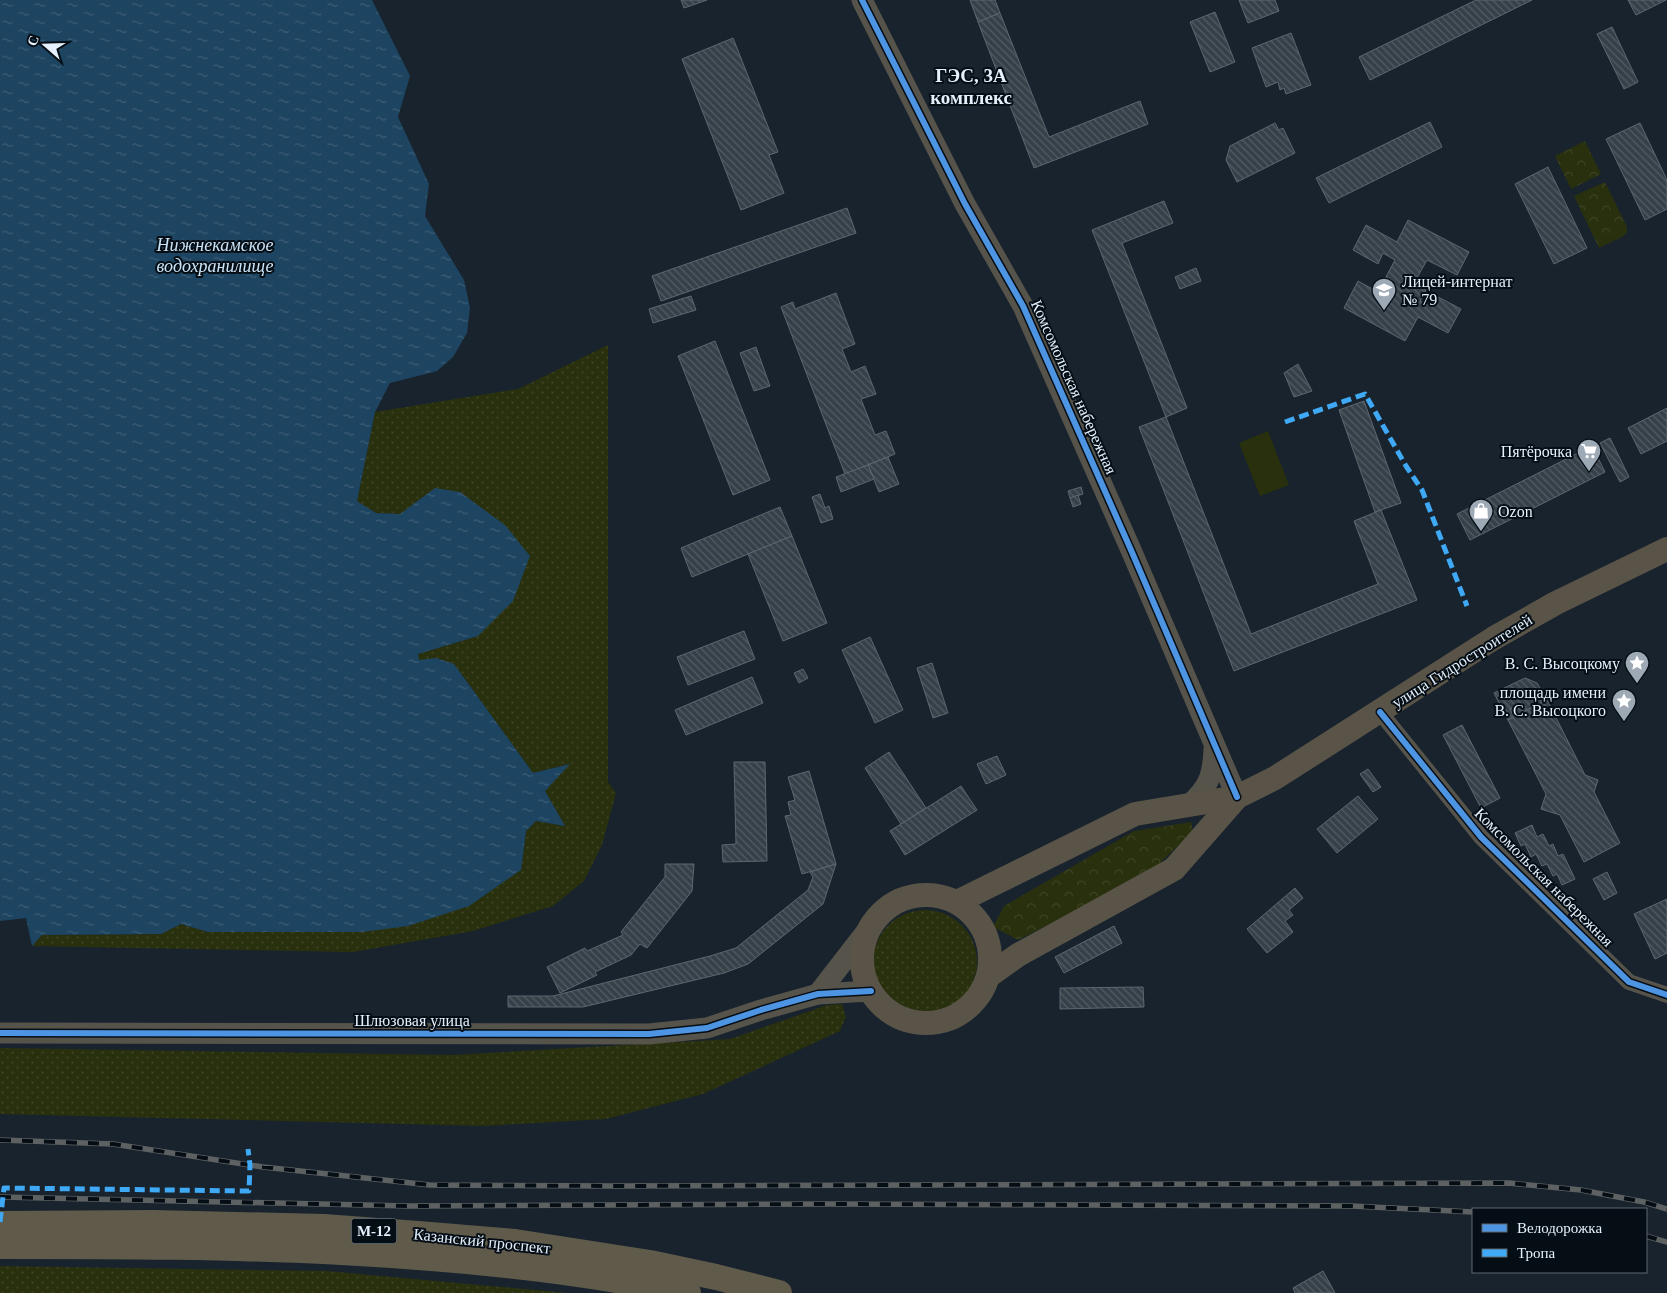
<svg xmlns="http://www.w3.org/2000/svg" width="1667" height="1293" font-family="'Times New Roman',serif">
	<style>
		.grass { fill: url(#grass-dots) }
		.forest { fill: url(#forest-crowns) }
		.garden { fill: #29300d }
		.water { fill: url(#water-ripples) }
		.building { fill: url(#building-back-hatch); stroke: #5e6770 }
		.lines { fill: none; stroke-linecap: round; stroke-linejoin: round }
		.minor { stroke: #56534b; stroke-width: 16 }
		.tertiary { stroke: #56534b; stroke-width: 21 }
		.secondary { stroke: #595447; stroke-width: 24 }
		.primary { stroke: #605a4b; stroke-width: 26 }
		.rail-casing { stroke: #5e6161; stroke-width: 5.5 }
		.rail { stroke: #050d15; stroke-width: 4; stroke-dasharray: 11; stroke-linecap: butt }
		.quiet { stroke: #3fa9f5; stroke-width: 5; stroke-dasharray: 10 5; stroke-linecap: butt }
		.cycleway-casing { stroke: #050d15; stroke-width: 9 }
		.cycleway { stroke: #4d94e3; stroke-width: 6 }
		.labels { text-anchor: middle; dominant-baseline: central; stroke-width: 4; stroke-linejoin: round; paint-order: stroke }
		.shield { fill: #050d15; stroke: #a1adb7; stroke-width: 1 }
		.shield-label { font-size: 15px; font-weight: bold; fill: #e4f1fd }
		.poi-label { font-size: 16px; fill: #e4f1fd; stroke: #050d15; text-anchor: end }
		.street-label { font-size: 16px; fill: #e4f1fd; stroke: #050d15 }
		.water-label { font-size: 18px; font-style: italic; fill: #c9e3f7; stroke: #050d15 }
		.quarter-label { font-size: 19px; font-weight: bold; fill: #e4f1fd; stroke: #050d15 }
	</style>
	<defs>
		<pattern id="grass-dots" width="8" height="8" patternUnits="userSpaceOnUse" patternTransform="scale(1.25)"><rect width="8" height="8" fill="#29300d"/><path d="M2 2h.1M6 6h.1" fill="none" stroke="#3e4425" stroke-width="1.8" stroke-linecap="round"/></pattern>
		<pattern id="forest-crowns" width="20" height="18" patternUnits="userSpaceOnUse" patternTransform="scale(1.25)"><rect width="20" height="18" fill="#29300d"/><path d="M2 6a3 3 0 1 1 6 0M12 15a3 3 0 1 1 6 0" fill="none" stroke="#3e4425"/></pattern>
		<pattern id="water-ripples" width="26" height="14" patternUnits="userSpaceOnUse" patternTransform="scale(1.25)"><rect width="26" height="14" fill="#1d4460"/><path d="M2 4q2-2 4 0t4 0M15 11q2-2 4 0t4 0" fill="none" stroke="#3e5f78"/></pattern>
		<pattern id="building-back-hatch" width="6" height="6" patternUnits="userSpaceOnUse" patternTransform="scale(1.25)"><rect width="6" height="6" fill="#364048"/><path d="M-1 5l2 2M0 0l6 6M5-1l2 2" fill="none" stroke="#535c63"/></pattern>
	</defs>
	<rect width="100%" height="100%" fill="#18232d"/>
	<g class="grass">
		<polygon points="608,345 608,782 616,793 602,845 584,881 553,906 473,931 353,952 32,946 42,935 161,934 181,924 208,932 362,932 521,870 526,831 536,821 565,826 545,791 569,764 533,773 454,664 436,658 419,661 418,654 478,636 400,514 376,513 357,502 375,412 518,389"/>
		<circle cx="925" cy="962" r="52"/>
		<polygon points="842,1004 846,1017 840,1031 703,1094 606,1119 483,1126 0,1114 0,1048 452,1055 730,1039 827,1005"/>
		<polygon points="0,1266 327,1271 569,1293 0,1293"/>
	</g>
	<g class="forest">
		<polygon points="1585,141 1601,174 1571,189 1555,156"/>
		<polygon points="1605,182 1627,227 1627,232 1624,236 1599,248 1574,196"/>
		<polygon points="1191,822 1193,832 1148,874 1018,940 993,927 1004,906 1134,831"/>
	</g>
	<polygon class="garden" points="1268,431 1289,485 1260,496 1239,443"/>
	<polygon class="water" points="0,0 372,0 410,76 398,117 429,184 425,216 464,280 470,308 467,333 453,357 437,371 390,383 375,412 357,501 376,513 400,514 435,488 460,492 505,525 530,556 513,601 478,636 418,654 419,660 436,658 454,664 533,773 570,764 545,791 565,826 536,821 526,831 521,870 469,906 408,926 362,932 208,932 181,924 161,934 42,935 32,946 26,918 0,921"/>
	<g class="building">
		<polygon points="681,0 707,0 684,8"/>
		<polygon points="970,0 995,0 1000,13 978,22"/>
		<polygon points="1239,0 1275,0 1279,11 1248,23"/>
		<polygon points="1476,0 1532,0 1370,80 1359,57"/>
		<polygon points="1628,0 1666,0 1636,15"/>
		<polygon points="1215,12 1235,62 1210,72 1190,22"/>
		<polygon points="1000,13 1049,137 1140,101 1148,124 1034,168 978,22"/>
		<polygon points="1612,27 1638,82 1624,89 1597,34"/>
		<polygon points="1291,33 1311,85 1286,94 1284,88 1280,90 1278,82 1266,87 1252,48"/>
		<polygon points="733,38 778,152 769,155 784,193 741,210 682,59"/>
		<polygon points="1430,122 1442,147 1329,203 1316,178"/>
		<polygon points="1275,123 1279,130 1283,128 1295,153 1237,182 1226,160 1230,146"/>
		<polygon points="1640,123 1667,180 1667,209 1645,220 1606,139"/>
		<polygon points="1548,167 1587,248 1554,264 1515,184"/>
		<polygon points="1164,201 1173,223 1122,243 1187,408 1166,417 1092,230"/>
		<polygon points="847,208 856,233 661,301 652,276"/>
		<polygon points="1408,220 1469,252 1457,275 1427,260 1414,283 1426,290 1420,301 1431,307 1436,296 1461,309 1448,333 1418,317 1405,341 1344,308 1358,281 1378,292 1395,260 1383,253 1378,264 1353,250 1366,225 1397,242"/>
		<polygon points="1196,268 1201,281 1180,289 1175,277"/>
		<polygon points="836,293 855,344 842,349 851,372 865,366 876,394 861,399 875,435 886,431 895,454 845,474 781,307 793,302 795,309"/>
		<polygon points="691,296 696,310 653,323 649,309"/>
		<polygon points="715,341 770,480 733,495 678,356"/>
		<polygon points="756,347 770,386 754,391 740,353"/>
		<polygon points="1298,364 1312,391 1294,397 1284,373"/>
		<polygon points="1364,401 1401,503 1375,512 1339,410"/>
		<polygon points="1667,408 1667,441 1641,454 1628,428"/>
		<polygon points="1166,417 1251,634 1378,584 1354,521 1381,510 1417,600 1234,671 1139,427"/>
		<polygon points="1610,438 1629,477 1620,482 1600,443"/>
		<polygon points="1592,446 1605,472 1470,540 1457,514"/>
		<polygon points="888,457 899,484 879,492 868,465"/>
		<polygon points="868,465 874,479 841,492 836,477"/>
		<polygon points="1081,487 1083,494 1070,498 1068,491"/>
		<polygon points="820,494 825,508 829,506 833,519 821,523 812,497"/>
		<polygon points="1078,495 1081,504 1073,507 1070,498"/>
		<polygon points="780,507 792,536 692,577 681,548"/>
		<polygon points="792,536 827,623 783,641 748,554"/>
		<polygon points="744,631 755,659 688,685 677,657"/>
		<polygon points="870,637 903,710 875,723 842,650"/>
		<polygon points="932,663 948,713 933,718 917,668"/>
		<polygon points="803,669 808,678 799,683 794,673"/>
		<polygon points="752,677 763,703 686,735 675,710"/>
		<polygon points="1525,678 1537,683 1547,700 1523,712 1519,705 1510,709 1514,717 1508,720 1494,693"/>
		<polygon points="1547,700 1585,775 1598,780 1594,792 1620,843 1584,862 1560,815 1541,809 1546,794 1508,720 1514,717 1510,709 1519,705 1523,712"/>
		<polygon points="1462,725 1500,798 1481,808 1443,735"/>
		<polygon points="889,752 926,808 901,824 865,768"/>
		<polygon points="997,756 1006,775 986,784 977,764"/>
		<polygon points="734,762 765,762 767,861 723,862 722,845 736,844"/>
		<polygon points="1368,769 1381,787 1373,792 1360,774"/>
		<polygon points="809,771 836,864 802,874 785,816 791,815 788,802 795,800 788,777"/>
		<polygon points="961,786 977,810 905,855 890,831"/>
		<polygon points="1358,796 1378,819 1337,853 1317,829"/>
		<polygon points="1532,825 1537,837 1543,834 1549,846 1553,844 1558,856 1563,854 1575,879 1562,885 1557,874 1553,876 1547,864 1542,866 1536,854 1531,857 1525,844 1521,846 1515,833"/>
		<polygon points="665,864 694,864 692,891 647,948 640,944 631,955 595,972 597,975 560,993 547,967 585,948 587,951 623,935 621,932 665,877"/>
		<polygon points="836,864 823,904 748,964 724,973 583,1007 508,1007 508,996 553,996 710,956 736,948 808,890 813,877 810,872"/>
		<polygon points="1607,872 1617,893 1604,900 1593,879"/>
		<polygon points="1295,888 1303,898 1289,910 1293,915 1285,921 1293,932 1267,953 1247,929"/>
		<polygon points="1667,899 1667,953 1655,959 1634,914"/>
		<polygon points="1114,926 1122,943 1064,973 1055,957"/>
		<polygon points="1143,987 1144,1007 1060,1009 1060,988"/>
		<polygon points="1323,1271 1335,1293 1295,1293 1293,1288"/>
	</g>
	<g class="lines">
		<polyline class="minor" points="1380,712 1481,837 1629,982 1667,995"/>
		<g class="tertiary">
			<polyline points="862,0 965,204 1023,306 1131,550 1237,797"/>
			<path d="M1189,805C1209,787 1213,775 1214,749"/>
			<polyline points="818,994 876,919"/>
			<polyline points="0,1033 649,1034 707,1028 761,1010 818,994 871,991"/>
		</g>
		<g class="secondary">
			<circle cx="926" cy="959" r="64"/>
			<polyline points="957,902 1135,814 1237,797 1275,778 1494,638 1556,603 1667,549"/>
			<polyline points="990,975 1018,955 1174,869 1237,797"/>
		</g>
		<g class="primary">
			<polyline points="0,1224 154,1223 324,1227 418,1234 515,1242 650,1263 716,1277 779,1293"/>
			<path d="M0,1246C230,1246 462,1247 688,1293"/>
		</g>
		<defs>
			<g id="rail">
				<polyline points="0,1140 113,1144 263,1167 430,1185 616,1186 1509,1183 1581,1190 1644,1202 1667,1209"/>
				<polyline points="0,1197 409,1206 828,1204 1352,1206 1473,1212"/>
				<polyline points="1646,1236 1667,1242"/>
			</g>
		</defs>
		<use href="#rail" class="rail-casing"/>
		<use href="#rail" class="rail"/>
		<g class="quiet">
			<polyline points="1285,422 1365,394 1406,466 1422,490 1467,606"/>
			<polyline points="0,1222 4,1188 249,1191 250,1165 248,1149"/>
		</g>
		<defs>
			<g id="cycleway">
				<polyline points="862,0 965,204 1023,306 1131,550 1237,797"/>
				<polyline points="1380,712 1481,837 1629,982 1667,995"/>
				<polyline points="0,1033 649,1034 707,1028 761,1010 818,994 871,991"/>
			</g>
		</defs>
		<use href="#cycleway" class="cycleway-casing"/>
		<use href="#cycleway" class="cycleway"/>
	</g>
	<defs>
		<symbol id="school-pin" viewBox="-11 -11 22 30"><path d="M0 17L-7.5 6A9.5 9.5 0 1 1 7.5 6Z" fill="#9da9b4" stroke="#050d15"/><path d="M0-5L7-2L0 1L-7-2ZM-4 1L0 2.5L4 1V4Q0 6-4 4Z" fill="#fff"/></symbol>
		<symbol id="supermarket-pin" viewBox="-11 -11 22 30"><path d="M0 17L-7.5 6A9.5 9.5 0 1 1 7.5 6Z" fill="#9da9b4" stroke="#050d15"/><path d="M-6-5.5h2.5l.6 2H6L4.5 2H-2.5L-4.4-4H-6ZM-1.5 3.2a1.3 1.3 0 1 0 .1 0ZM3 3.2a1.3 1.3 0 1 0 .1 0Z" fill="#fff"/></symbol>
		<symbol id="shop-pin" viewBox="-11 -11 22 30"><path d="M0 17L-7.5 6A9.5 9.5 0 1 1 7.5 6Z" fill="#9da9b4" stroke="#050d15"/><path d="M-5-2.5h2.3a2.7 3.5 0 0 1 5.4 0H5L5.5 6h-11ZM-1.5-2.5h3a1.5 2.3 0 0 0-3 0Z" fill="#fff"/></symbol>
		<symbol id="sight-pin" viewBox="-11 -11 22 30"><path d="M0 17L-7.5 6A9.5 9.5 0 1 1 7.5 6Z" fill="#9da9b4" stroke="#050d15"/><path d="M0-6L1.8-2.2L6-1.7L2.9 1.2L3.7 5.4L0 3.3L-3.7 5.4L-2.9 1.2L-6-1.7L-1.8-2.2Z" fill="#fff"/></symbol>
	</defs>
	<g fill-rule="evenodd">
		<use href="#school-pin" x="1370" y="276" width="28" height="38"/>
		<use href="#supermarket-pin" x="1575" y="437" width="28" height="38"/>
		<use href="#shop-pin" x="1467" y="497" width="28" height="38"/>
		<use href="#sight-pin" x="1623" y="649" width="28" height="38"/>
		<use href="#sight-pin" x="1610" y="687" width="28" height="38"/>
	</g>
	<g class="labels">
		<rect class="shield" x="351.5" y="1218.5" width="45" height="25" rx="4"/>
		<g class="shield-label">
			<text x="374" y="1231">М-12</text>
		</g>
		<g class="poi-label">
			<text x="1402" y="281" text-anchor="start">Лицей-интернат<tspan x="1402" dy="18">№ 79</tspan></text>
			<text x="1572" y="451">Пятёрочка</text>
			<text x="1498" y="511" text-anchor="start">Ozon</text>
			<text x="1620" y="663">В. С. Высоцкому</text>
			<text x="1606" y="692">площадь имени<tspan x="1606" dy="18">В. С. Высоцкого</tspan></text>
		</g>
		<g class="street-label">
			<text transform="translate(1074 387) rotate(66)">Комсомольская набережная</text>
			<text transform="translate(1462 661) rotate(-32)">улица Гидростроителей</text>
			<text transform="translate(1544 877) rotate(45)">Комсомольская набережная</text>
			<text x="412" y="1020">Шлюзовая улица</text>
			<text transform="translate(482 1241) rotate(6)">Казанский проспект</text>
		</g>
		<g class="water-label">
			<text x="215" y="245">Нижнекамское<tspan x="215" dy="21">водохранилище</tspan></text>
		</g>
		<g class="quarter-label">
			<text x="971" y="75">ГЭС, 3А<tspan x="971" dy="22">комплекс</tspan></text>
		</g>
	</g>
	<rect x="1472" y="1208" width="175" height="65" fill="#050d15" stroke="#5e6872"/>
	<rect x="1482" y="1224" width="25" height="8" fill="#4d94e3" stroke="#5e6872"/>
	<text x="1517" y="1233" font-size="15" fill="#e4f1fd">Велодорожка</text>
	<rect x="1482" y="1249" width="25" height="8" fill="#3fa9f5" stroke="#5e6872"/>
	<text x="1517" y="1258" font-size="15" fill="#e4f1fd">Тропа</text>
	<g transform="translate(45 45) rotate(290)" stroke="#050d15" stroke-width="4" paint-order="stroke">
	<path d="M0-4L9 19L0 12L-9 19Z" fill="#e4f1fd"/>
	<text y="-8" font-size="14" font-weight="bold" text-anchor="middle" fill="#e4f1fd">С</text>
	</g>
</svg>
